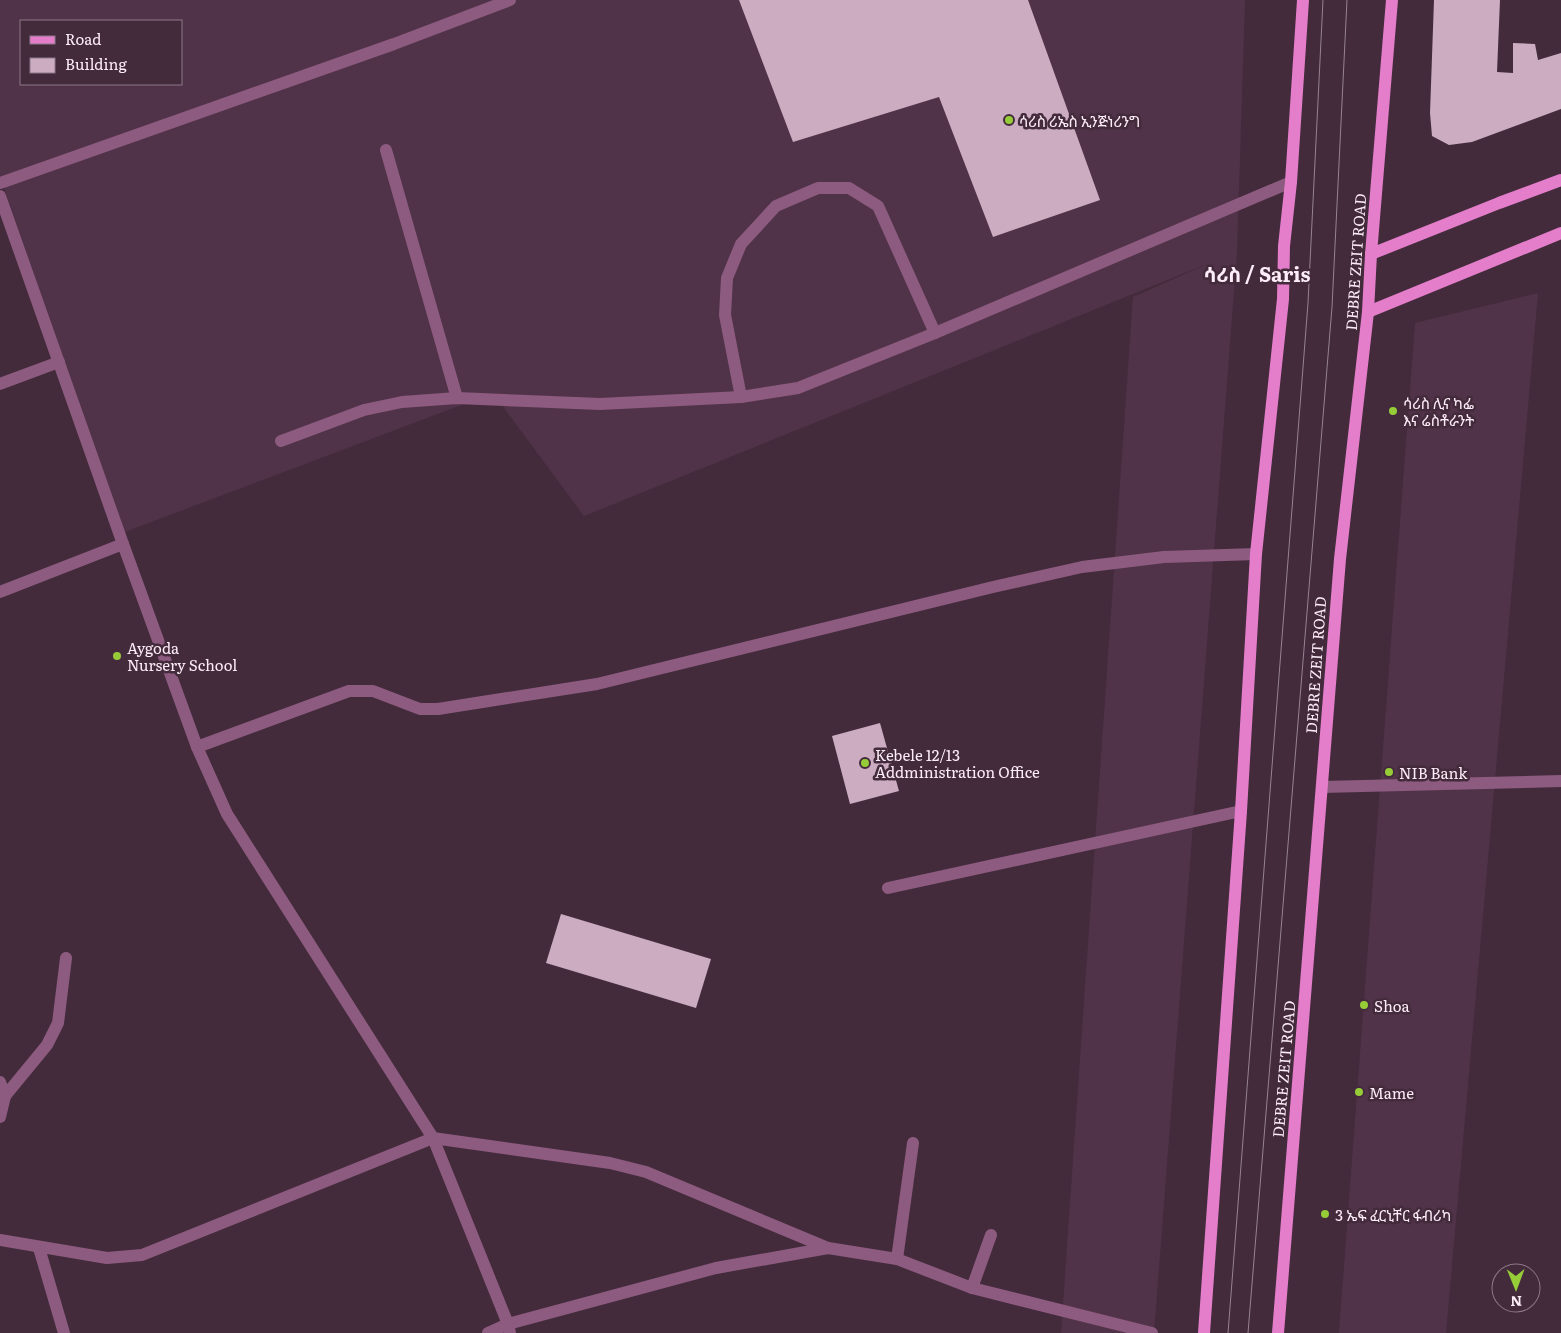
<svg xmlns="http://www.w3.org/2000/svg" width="1561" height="1333" font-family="Literata,'Noto Sans Ethiopic',serif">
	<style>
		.built { fill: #513349; fill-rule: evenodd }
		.building { fill: #cbacc1 }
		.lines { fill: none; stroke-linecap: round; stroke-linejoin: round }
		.service { stroke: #8d5b7f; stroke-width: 12 }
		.minor { stroke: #8d5b7f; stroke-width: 12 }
		.primary { stroke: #e47eca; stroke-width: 12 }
		.tram { stroke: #978391; stroke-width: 1 }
		.poi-dot { fill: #97cc39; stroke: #432b3c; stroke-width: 2 }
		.labels { text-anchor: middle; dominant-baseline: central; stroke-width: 5; stroke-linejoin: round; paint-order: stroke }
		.poi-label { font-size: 15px; fill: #fdedf8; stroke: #432b3c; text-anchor: start }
		.street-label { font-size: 15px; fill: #fdedf8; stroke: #432b3c }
		.district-label { font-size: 20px; font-weight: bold; fill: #fdedf8; stroke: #432b3c }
	</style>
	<rect width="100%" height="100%" fill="#432b3c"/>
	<g class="built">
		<path d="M0,0H1245L1237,251L1154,1333H1061L1133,297L1212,262L584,516L493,393L122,533L0,176ZM21,21H181V84H21Z"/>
		<polygon points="1538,293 1446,1333 1339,1333 1415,323"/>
	</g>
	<g class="building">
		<polygon points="739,0 1028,0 1100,200 993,237 939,97 793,142"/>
		<polygon points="1434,0 1500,0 1497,72 1513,73 1513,43 1535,44 1538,60 1561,53 1561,109 1472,142 1449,145 1432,136 1430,113"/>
		<polygon points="880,723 899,791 850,804 832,736"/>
		<polygon points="561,914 711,959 696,1008 546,963"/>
	</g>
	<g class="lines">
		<g class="service">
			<polyline points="386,150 457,398"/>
			<polyline points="0,183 394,44 510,0"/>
			<polyline points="741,397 725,315 727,278 741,244 776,206 818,188 849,188 878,206 935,333"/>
			<polyline points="281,441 364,410 402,402 457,398 600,404 741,397 798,388 935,333 1291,182"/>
		</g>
		<g class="minor">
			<polyline points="0,196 123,544 197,747 227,814 433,1138 508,1324 510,1333"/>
			<polyline points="0,384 59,362"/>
			<polyline points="0,592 123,544"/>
			<polyline points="197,747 349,691 373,691 420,709 438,709 597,684 993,587 1082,567 1164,557 1256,554"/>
			<polyline points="1322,787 1561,781"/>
			<polyline points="888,888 1241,811"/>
			<polyline points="0,1082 5,1096 47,1045 58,1023 66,958"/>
			<polyline points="0,1117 5,1096"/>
			<polyline points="0,1240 107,1258 142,1255 433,1138 610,1163 646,1172 828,1248 897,1259 972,1288 1152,1333"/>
			<polyline points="39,1248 64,1333"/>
			<polyline points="897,1259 913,1143"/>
			<polyline points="972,1288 991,1235"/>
			<polyline points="488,1333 508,1324 716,1268 828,1248"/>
		</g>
		<g class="primary">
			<polyline points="1371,254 1499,203 1561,180"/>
			<polyline points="1368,312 1561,233"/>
			<polyline points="1204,1333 1241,811 1256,554 1283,299 1284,246 1291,182 1303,0"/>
			<polyline points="1278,1333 1340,559 1368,312 1371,254 1392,0"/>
		</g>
		<g class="tram">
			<polyline points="1228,1333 1308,303 1323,0"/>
			<polyline points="1248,1333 1332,307 1347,0"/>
		</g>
	</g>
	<g class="poi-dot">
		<circle cx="1009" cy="120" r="5"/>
		<circle cx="1393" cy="411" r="5"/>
		<circle cx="117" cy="656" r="5"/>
		<circle cx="865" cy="763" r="5"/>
		<circle cx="1389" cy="772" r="5"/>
		<circle cx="1364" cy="1005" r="5"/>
		<circle cx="1359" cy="1092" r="5"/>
		<circle cx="1325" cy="1214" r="5"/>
	</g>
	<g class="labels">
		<g class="poi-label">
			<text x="1019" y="120">ሳሪስ ሪኤስ ኢንጅነሪንግ</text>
			<text x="1403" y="402">ሳሪስ ሊና ካፌ<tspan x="1403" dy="17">እና ሬስቶራንት</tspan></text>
			<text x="127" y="647">Aygoda<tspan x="127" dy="17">Nursery School</tspan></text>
			<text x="875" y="754">Kebele 12/13<tspan x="875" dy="17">Addministration Office</tspan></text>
			<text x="1399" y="772">NIB Bank</text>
			<text x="1374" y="1005">Shoa</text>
			<text x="1369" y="1092">Mame</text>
			<text x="1335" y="1214">3 ኤፍ ፈርኒቸር ፋብሪካ</text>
		</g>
		<g class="street-label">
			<text transform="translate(1355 262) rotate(-86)">DEBRE ZEIT ROAD</text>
			<text transform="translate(1315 665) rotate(-86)">DEBRE ZEIT ROAD</text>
			<text transform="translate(1283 1069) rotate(-85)">DEBRE ZEIT ROAD</text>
		</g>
		<g class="district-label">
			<text x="1257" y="273">ሳሪስ / Saris</text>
		</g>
	</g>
	<rect x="20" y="20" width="162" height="65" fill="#432b3c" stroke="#8d7987"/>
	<rect x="30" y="36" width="25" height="8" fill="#e47eca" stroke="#8d7987"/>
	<text x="65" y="45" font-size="15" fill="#fdedf8">Road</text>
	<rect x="30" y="58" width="25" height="15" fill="#cbacc1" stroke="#8d7987"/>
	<text x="65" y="70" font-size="15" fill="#fdedf8">Building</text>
	<g transform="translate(1516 1288) rotate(179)"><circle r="24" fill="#432b3c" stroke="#8d7987"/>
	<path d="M0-4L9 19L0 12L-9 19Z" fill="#97cc39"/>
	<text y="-8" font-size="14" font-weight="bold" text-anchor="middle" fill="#fdedf8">N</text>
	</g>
</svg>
